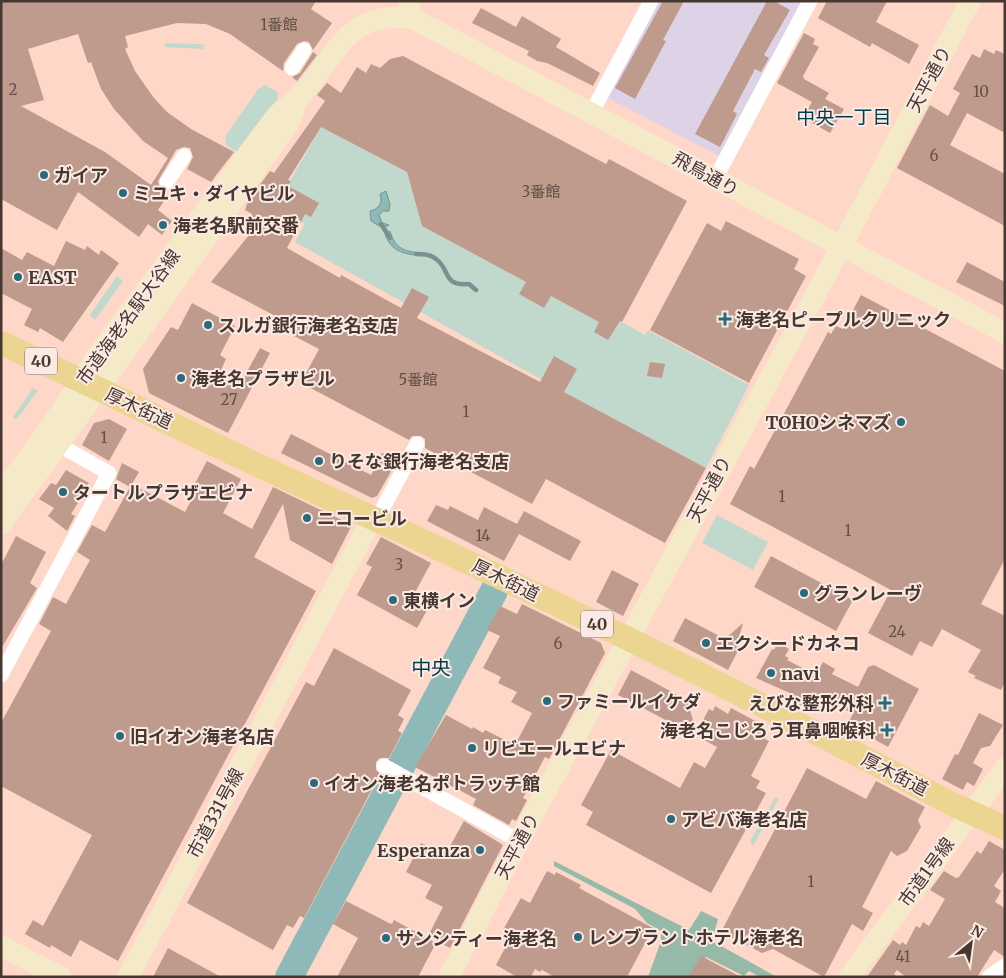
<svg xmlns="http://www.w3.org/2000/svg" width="1006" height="978" font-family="Merriweather,'Noto Sans JP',serif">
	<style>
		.commercial { fill: #ded2e6 }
		.green { fill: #c0d9cc }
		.forest { fill: #97baa8 }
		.water { fill: #8eb9b9; stroke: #799290 }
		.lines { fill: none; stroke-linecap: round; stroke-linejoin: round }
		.stream { stroke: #799290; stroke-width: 4.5 }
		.river { stroke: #8eb9b9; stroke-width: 28 }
		.building { fill: #be9b8d; fill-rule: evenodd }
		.street { stroke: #fff; stroke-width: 15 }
		.secondary { stroke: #f5eac8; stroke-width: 21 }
		.primary { stroke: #ebd591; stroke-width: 24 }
		.poi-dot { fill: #286b7d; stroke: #fbeae4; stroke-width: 2 }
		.labels { text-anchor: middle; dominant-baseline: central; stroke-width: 4; stroke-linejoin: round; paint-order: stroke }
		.number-label { font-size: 15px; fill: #655048 }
		.shield { fill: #fbeae4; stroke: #7d6d67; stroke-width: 1 }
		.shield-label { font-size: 16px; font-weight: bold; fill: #473731 }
		.street-label { font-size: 18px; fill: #473731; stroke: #fbeae4 }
		.poi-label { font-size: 18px; font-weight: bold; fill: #473731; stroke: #fbeae4; text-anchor: start }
		.neighbourhood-label { font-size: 19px; fill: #003c49; stroke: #fbeae4 }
		.quarter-label { font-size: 20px; fill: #003c49; stroke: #fbeae4 }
	</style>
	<rect width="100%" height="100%" fill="#ffd7c8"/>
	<polygon class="commercial" points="657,1 803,1 721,157 606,97"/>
	<g class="green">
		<polygon points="165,43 199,44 204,45 203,49 165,47"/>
		<polygon points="265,85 278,92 277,100 239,153 226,145 225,137 258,89"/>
		<polygon points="321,127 407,172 422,226 605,325 611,316 645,335 648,330 749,385 706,468 553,386 295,242 305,224 275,207"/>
		<polygon points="117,276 123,281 95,320 90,315"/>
		<polygon points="33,388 38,391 16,420 13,417"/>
		<polygon points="717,515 768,542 753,570 702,543"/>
		<polygon points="775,798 779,798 753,846 750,841"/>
	</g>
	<polygon class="forest" points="554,861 689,930 701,911 718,919 712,941 777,977 760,977 749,971 744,976 706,957 694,977 648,977 661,941 661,931 647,923 635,909 554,866"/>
	<g class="water">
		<path d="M386,191L390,204L389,211H383L379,215L382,223L389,225L383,228L371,221L370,211C379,209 383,203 380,194Z"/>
		<path d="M390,231C395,248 403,251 420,253L419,255C404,255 390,250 385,234Z"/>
	</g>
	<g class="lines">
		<g class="stream">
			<polyline points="381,224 390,238"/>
			<path d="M416,254C423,254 430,254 436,259C451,270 442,286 469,284L476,290"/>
		</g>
		<polyline class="river" points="289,977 494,591"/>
	</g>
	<g class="building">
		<path d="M1,1H316L311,9L332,23L313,50L309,42L304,41L297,44L284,63L283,71L230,34L206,24L177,23L125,36L128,47L125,49L135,71L154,98L167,112L191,129L234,152L211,182L187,169L193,157L190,148L184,147L176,150L158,181L161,192L167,197L158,210L172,221L162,235L148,224L139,237L78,192L57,230L1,199ZM78,34L88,63L91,62L101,89L114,109L143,141L168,158L151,185L105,152L21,106L44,100L28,49Z"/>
		<polygon points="663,1 684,1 663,40 666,41 635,99 615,88"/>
		<polygon points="767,1 774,1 790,10 764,55 769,58 761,72 755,69 733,111 737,114 720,147 695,134"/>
		<polygon points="827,1 887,1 876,22 919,45 909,64 872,43 870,47 818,18"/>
		<polygon points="481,8 516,27 522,16 561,39 556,47 600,73 593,86 547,63 537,61 527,55 529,51 472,23"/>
		<polygon points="804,33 815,39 813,44 819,47 803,76 804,79 829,93 825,99 844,109 830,133 803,118 812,102 777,83"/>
		<polygon points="984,49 994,54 996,50 1005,54 1005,133 967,113 950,145 1005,174 1005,226 897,168 930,105 948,116 960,93 953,89 972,54 980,58"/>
		<polygon points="313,52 317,55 297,81 292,77 300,73"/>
		<polygon points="403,56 606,164 609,159 687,201 622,322 620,321 608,340 594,332 599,322 551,296 544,308 519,294 526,282 422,226 407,172 321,127 288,180 291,181 288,186 319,203 311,217 305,214 287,248 340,278 341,275 401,308 412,288 429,297 417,318 540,382 554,356 577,369 564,392 706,468 665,543 546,479 532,504 425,448 425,439 421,436 412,436 409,440 301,383 319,349 294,336 298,328 211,282 258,224 249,219 252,214 245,210 248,201 270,171 274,173 325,101 317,95 327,83 341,93 357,67 366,73 371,64 380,68 390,59"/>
		<polygon points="726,221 799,259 794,269 806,276 749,383 650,330 707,223 721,231"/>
		<polygon points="66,241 85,250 87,246 99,255 101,250 119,263 63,342 40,328 38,332 24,325 32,309 1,293 1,248 22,260 27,252 54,266"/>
		<polygon points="967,262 1005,282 1005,306 956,282"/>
		<polygon points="861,295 1005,371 1005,559 981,604 1005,616 1005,682 1001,690 974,678 976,676 968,672 981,650 942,629 932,647 920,641 912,656 868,633 891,590 730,504 750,466 754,469 828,332 831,334 836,326 843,329"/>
		<polygon points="192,303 235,326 220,355 226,359 221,370 242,381 260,348 270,353 228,433 149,393 143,369 171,327 178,330"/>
		<polygon points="650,362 665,364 662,378 647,376"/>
		<polygon points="109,419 127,429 109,461 82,445 94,423"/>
		<polygon points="291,434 371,475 382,453 397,461 377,496 372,498 281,453"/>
		<polygon points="207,461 241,479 223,513 252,529 273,487 352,525 332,564 290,540 283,504 254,557 316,591 118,961 80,940 71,957 51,945 50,948 25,934 33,920 43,926 92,835 1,786 1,723 51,631 39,624 53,597 66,604 90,560 77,552 92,525 105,532 130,487 116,479 122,463 139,472 132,484 185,512 196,491 192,489"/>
		<polygon points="66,470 89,483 75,501 78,503 71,514 75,516 67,531 48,516 54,508 39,499 51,483 56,485"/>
		<polygon points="436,505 448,510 450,506 478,520 484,507 517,524 524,511 581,541 570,561 519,534 504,561 427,521"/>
		<polygon points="16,536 46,552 30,583 37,588 1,649 1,565"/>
		<polygon points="381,537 431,563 413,596 430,605 417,628 357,595 372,567 366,564"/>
		<polygon points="771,556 853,600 836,631 754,587"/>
		<polygon points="612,570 639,584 623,616 596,602"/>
		<polygon points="522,604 601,643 605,653 549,759 545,757 523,798 527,800 516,821 512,819 509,825 473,805 476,799 415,767 446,715 472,729 473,727 483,733 485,730 515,745 532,713 511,702 517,692 498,683 501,677 483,668 500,636 487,630 500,606 517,614"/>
		<polygon points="685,618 725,639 743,623 737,645 740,647 728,670 673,641"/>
		<polygon points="778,642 789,649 785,656 789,658 787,660 816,675 823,662 835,669 832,674 858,687 868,667 874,665 919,689 888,747 847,724 853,714 820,696 812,711 791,700 792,694 756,678 772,649 774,650"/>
		<polygon points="334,648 411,690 398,715 404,719 398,731 402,733 389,758 380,758 376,762 376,770 380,774 304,918 300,916 293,928 287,925 273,950 187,903 306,682 314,686"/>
		<polygon points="631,670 687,700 695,727 689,738 675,731 677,726 618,695"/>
		<polygon points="715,706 728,714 731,708 757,722 754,728 767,735 765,739 769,741 751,776 760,781 756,788 766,793 711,893 586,825 593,812 581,805 611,750 680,788 694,762 705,768 717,747 695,735 709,709 713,711"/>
		<polygon points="979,713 1003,725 990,746 981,748 973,763 983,769 974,786 967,782 963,790 942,779 955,754 958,755"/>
		<polygon points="807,768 866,799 876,781 925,807 918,820 921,827 907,851 897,856 891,851 862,907 873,913 863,931 852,924 824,977 773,949 762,953 721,932"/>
		<polygon points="464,821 503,845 450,948 428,936 443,907 425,898 432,885 406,872 421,843 445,855"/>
		<polygon points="989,841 1005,850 1005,869 994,886 1001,891 995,902 1005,908 1005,957 994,950 977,977 906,977 897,970 894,974 898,977 867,977 893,940 900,945 902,942 906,945 916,926 920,928 923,922 929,926 945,899 930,890 944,871 956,878 959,877 977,851 981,854"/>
		<polygon points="547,871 555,875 556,872 581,885 579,888 653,928 627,977 555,977 542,970 540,972 535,969 531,977 517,977 496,965 512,935 503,930 521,898 530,903"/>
		<polygon points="346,901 389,923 392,924 394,920 436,943 418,977 337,977 358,938 333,924"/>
		<polygon points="168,948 221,977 153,977"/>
		<polygon points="701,956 741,977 688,977"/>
	</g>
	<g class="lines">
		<g class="street">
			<polyline points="292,68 304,50"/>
			<polyline points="592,112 651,1"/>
			<polyline points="715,179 810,1"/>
			<polyline points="167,182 184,156"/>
			<polyline points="377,519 417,444"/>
			<polyline points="1,675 109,473 59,445"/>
			<polyline points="384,766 519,841"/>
			<polyline points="989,977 1005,966"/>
		</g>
		<g class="secondary">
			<polyline points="406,18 410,1"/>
			<path d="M1,495L54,422L97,356L277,115C284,109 292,104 298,98C336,60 344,8 414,19L1005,333"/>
			<polyline points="1,524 289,123 297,101"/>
			<polyline points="1,946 61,977"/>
			<polyline points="128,977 373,517"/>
			<polyline points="449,977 519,841 852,227 970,1"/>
			<polyline points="849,977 1005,768"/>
		</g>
		<path class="primary" d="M1,343C115,396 227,452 342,504C547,597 751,697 950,803L1005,828"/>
	</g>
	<g class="poi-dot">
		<circle cx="44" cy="175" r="5"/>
		<circle cx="123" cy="193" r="5"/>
		<circle cx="163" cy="225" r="5"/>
		<circle cx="18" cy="277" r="5"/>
		<path d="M722.5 311.5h5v5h5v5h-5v5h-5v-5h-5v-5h5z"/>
		<circle cx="208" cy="325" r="5"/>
		<circle cx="181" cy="378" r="5"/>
		<circle cx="901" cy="422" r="5"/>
		<circle cx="319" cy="461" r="5"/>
		<circle cx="63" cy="492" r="5"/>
		<circle cx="307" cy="518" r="5"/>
		<circle cx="804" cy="593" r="5"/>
		<circle cx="393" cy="600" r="5"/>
		<circle cx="706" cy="643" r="5"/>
		<circle cx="771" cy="673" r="5"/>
		<circle cx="547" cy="701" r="5"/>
		<path d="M882.5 695.5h5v5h5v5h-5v5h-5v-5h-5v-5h5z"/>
		<path d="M884.5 722.5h5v5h5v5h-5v5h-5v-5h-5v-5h5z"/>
		<circle cx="120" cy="736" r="5"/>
		<circle cx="472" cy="748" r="5"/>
		<circle cx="314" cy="783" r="5"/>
		<circle cx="671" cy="819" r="5"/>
		<circle cx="480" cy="850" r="5"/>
		<circle cx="578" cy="937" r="5"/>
		<circle cx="386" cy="938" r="5"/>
	</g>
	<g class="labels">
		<g class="number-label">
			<text x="279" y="24">1番館</text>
			<text x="13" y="89">2</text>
			<text x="981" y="91">10</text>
			<text x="934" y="155">6</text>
			<text x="541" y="191">3番館</text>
			<text x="418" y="379">5番館</text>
			<text x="229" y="399">27</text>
			<text x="466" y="411">1</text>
			<text x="104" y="437">1</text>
			<text x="782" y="496">1</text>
			<text x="848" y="530">1</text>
			<text x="483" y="535">14</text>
			<text x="399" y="564">3</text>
			<text x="897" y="631">24</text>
			<text x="558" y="643">6</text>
			<text x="811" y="881">1</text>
			<text x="903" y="956">41</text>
		</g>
		<g class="shield">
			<rect x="25" y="347.5" width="32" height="27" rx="4"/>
			<rect x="581" y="610.5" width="32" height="27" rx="4"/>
		</g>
		<g class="shield-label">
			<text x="41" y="361">40</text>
			<text x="597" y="624">40</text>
		</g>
		<g class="street-label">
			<text transform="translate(929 79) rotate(-62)">天平通り</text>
			<text transform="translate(706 174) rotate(29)">飛鳥通り</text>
			<text transform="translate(128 317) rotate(-54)">市道海老名駅大谷線</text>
			<text transform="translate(139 408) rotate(25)">厚木街道</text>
			<text transform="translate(709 489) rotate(-62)">天平通り</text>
			<text transform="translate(506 580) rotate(26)">厚木街道</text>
			<text transform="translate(895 774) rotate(27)">厚木街道</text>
			<text transform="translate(215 813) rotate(-62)">市道331号線</text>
			<text transform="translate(517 846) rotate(-62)">天平通り</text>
			<text transform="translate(926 872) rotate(-54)">市道1号線</text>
		</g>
		<g class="poi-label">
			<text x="54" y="175">ガイア</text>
			<text x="133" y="193">ミユキ・ダイヤビル</text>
			<text x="173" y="225">海老名駅前交番</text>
			<text x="28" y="277">EAST</text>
			<text x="736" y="319">海老名ピープルクリニック</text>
			<text x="218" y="325">スルガ銀行海老名支店</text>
			<text x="191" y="378">海老名プラザビル</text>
			<text x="891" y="422" text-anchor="end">TOHOシネマズ</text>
			<text x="329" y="461">りそな銀行海老名支店</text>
			<text x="73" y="492">タートルプラザエビナ</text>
			<text x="317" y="518">ニコービル</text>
			<text x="814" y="593">グランレーヴ</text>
			<text x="403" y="600">東横イン</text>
			<text x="716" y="643">エクシードカネコ</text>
			<text x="781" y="673">navi</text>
			<text x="557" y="701">ファミールイケダ</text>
			<text x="874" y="703" text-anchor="end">えびな整形外科</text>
			<text x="876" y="730" text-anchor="end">海老名こじろう耳鼻咽喉科</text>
			<text x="130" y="736">旧イオン海老名店</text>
			<text x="482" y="748">リビエールエビナ</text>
			<text x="324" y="783">イオン海老名ポトラッチ館</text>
			<text x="681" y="819">アビバ海老名店</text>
			<text x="470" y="850" text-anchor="end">Esperanza</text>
			<text x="588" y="937">レンブラントホテル海老名</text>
			<text x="396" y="938">サンシティー海老名</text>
		</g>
		<g class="neighbourhood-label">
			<text x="844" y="117">中央一丁目</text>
		</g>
		<g class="quarter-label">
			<text x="431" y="667">中央</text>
		</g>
	</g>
	<rect width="1006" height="978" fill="none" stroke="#473731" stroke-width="5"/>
	<g transform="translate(971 943) rotate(29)" stroke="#fbeae4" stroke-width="4" paint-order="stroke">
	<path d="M0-4L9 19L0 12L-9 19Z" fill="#473731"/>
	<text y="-8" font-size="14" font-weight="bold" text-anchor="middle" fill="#473731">N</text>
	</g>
</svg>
